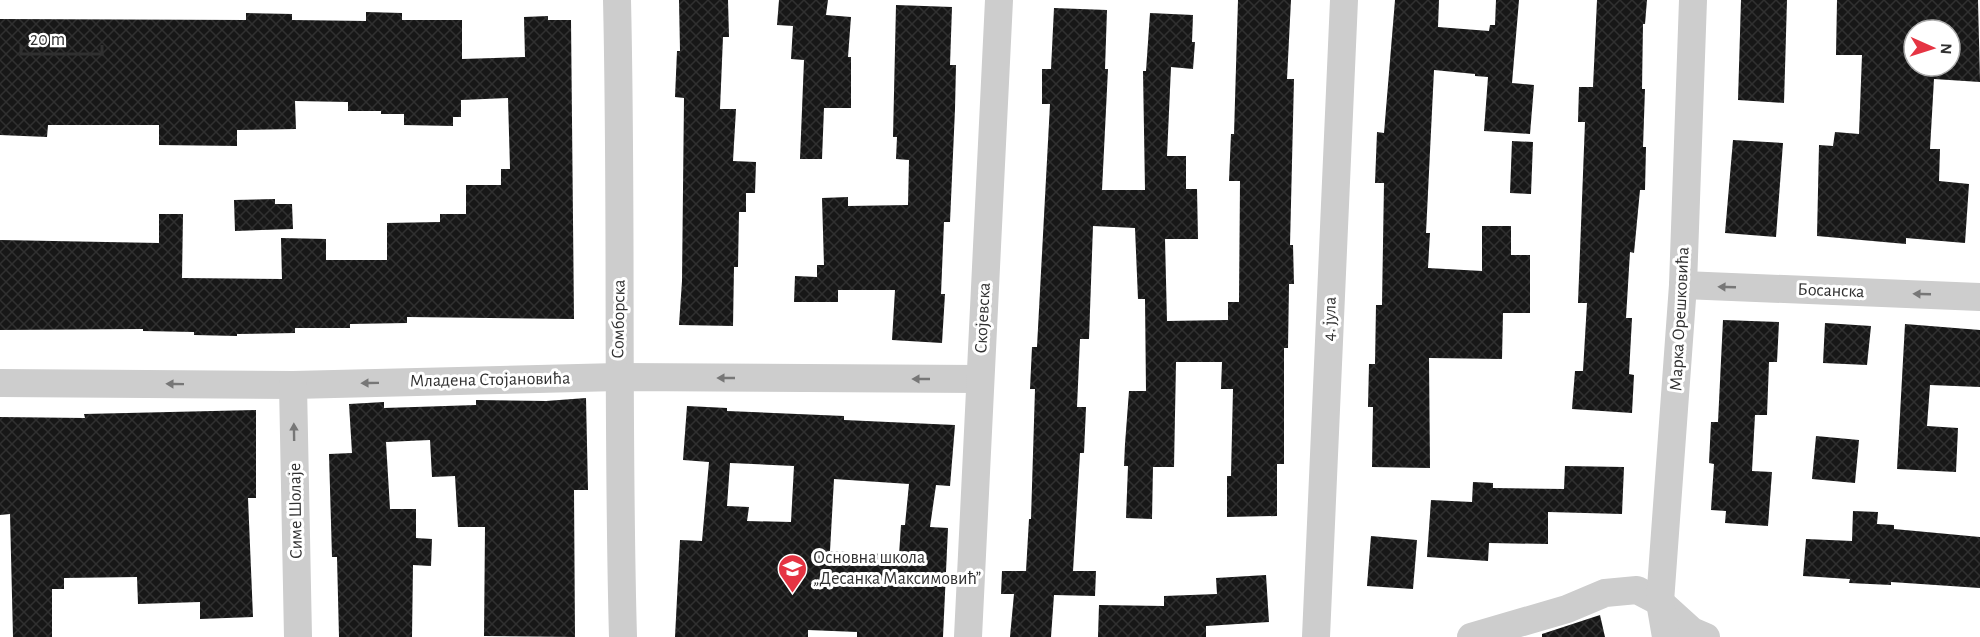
<svg xmlns="http://www.w3.org/2000/svg" width="1980" height="637" font-family="'Alegreya Sans',sans-serif">
	<style>
		.building { fill: url(#building-cross-hatch); fill-rule: evenodd }
		.lines { fill: none; stroke-linecap: round; stroke-linejoin: round }
		.minor { stroke: #cdcdcd; stroke-width: 28 }
		.oneway { fill: #777 }
		.labels { text-anchor: middle; dominant-baseline: central; stroke-width: 6; stroke-linejoin: round; paint-order: stroke }
		.street-label { font-size: 18px; fill: #303030; stroke: #fff }
		.poi-label { font-size: 18px; fill: #303030; stroke: #fff; text-anchor: start }
	</style>
	<defs>
		<pattern id="building-cross-hatch" width="8" height="8" patternUnits="userSpaceOnUse" patternTransform="scale(1.5)"><rect width="8" height="8" fill="#171717"/><path d="M0 0l8 8M0 8l8-8" fill="none" stroke="#303030"/></pattern>
	</defs>
	<rect width="100%" height="100%" fill="#fff"/>
	<g class="building">
		<polygon points="679,0 728,0 729,37 723,37 720,109 736,109 733,161 756,162 755,193 746,193 746,212 739,212 738,267 734,267 733,326 679,325 682,281 684,98 675,97 677,51 680,51"/>
		<polygon points="779,0 828,0 826,15 851,17 848,57 851,57 851,108 824,108 822,159 800,159 804,60 791,59 793,26 777,25"/>
		<polygon points="1238,0 1291,0 1287,79 1294,79 1290,245 1293,245 1294,284 1289,284 1288,348 1284,348 1284,464 1277,464 1277,516 1227,517 1227,476 1231,476 1233,389 1221,389 1222,362 1176,362 1174,467 1153,467 1152,519 1126,518 1128,466 1124,466 1125,444 1129,391 1146,391 1145,299 1138,299 1135,228 1093,226 1089,339 1080,339 1077,407 1086,407 1084,453 1080,453 1073,571 1096,571 1095,596 1054,595 1051,637 1010,637 1014,594 1001,594 1002,571 1026,571 1029,519 1031,519 1035,389 1030,389 1032,347 1037,347 1050,104 1042,104 1042,69 1051,69 1054,8 1107,10 1105,69 1108,69 1102,190 1145,190 1143,71 1146,71 1150,13 1193,15 1192,42 1195,42 1193,69 1171,67 1167,156 1186,156 1186,189 1197,189 1198,239 1165,239 1167,321 1228,320 1228,302 1239,302 1240,181 1229,181 1231,134 1234,134"/>
		<polygon points="1395,0 1439,0 1438,27 1489,31 1490,25 1495,25 1496,0 1519,0 1512,83 1534,85 1530,134 1484,131 1488,77 1475,76 1475,74 1434,70 1426,233 1430,233 1428,268 1482,271 1482,226 1511,226 1511,255 1530,255 1530,313 1503,313 1502,359 1429,358 1430,468 1372,467 1373,407 1368,407 1369,364 1375,364 1376,305 1382,305 1384,183 1375,183 1377,132 1384,133"/>
		<polygon points="1597,0 1647,0 1645,24 1643,24 1642,89 1645,89 1643,147 1646,147 1645,190 1640,190 1634,253 1630,252 1626,318 1632,318 1629,374 1634,375 1632,413 1572,409 1575,371 1583,371 1587,303 1578,303 1585,122 1578,122 1579,87 1593,87"/>
		<polygon points="1741,0 1787,0 1784,103 1738,100"/>
		<path d="M1837,0H1978L1980,82L1934,79L1930,149H1940L1939,181L1969,184L1965,243L1906,238V244L1817,236L1819,145L1833,146L1835,132L1859,134L1862,55H1836ZM1914,30H1950V66H1914Z"/>
		<polygon points="896,5 952,7 950,65 956,65 955,109 950,222 944,222 941,294 945,294 942,343 892,340 895,290 838,290 838,302 794,302 795,276 817,277 817,265 824,265 822,198 848,197 848,206 908,205 909,160 896,159 897,137 893,137"/>
		<polygon points="366,12 402,13 402,20 462,20 462,59 525,57 524,17 548,16 548,20 571,20 574,319 407,317 407,323 350,324 350,328 295,328 295,333 237,334 237,336 194,335 194,332 143,331 143,329 0,330 0,240 159,243 159,214 183,214 182,278 282,279 281,238 326,239 326,260 387,260 387,223 440,222 440,214 466,214 466,185 501,185 501,169 510,169 508,98 461,100 461,117 453,117 453,126 404,125 404,114 381,114 381,111 348,111 348,102 295,101 296,129 237,130 237,146 159,145 159,125 48,125 47,137 0,135 0,19 246,20 246,13 292,14 292,20 366,21"/>
		<polygon points="1733,140 1783,143 1776,237 1725,233"/>
		<polygon points="1512,141 1533,142 1531,194 1510,193"/>
		<polygon points="275,199 275,204 292,204 293,229 235,231 234,200"/>
		<polygon points="1723,320 1779,322 1777,362 1769,362 1767,415 1755,415 1752,471 1772,472 1768,526 1725,523 1726,511 1711,510 1714,464 1709,463 1711,422 1718,422"/>
		<polygon points="1825,323 1871,326 1867,365 1823,363"/>
		<polygon points="1905,324 1980,330 1980,387 1930,385 1927,426 1958,428 1956,472 1897,469"/>
		<polygon points="586,398 588,490 574,490 575,637 484,636 485,527 458,527 455,476 432,477 430,440 386,442 390,509 416,509 416,538 432,539 431,566 413,565 412,637 339,637 337,557 332,557 329,454 352,453 349,404 384,402 384,408 476,405 476,400 546,401"/>
		<path d="M687,406L727,408V411L844,416V420L955,425L950,486L936,485L930,527L948,528L943,637H857V632L808,630V637H675L680,540L702,541L709,462L683,460ZM730,463L794,466L791,522L747,521L749,507L727,506ZM834,479L909,484L905,525H901L899,555L830,551Z"/>
		<polygon points="256,410 256,498 248,498 253,617 200,619 200,602 138,604 137,577 64,578 64,589 52,589 52,637 13,637 10,514 0,515 0,417 85,418 84,414"/>
		<polygon points="1816,436 1859,440 1855,483 1812,479"/>
		<polygon points="1565,466 1624,467 1622,514 1548,512 1548,544 1489,543 1488,561 1427,557 1431,500 1472,502 1473,482 1493,483 1493,488 1564,489"/>
		<polygon points="1853,511 1878,512 1877,524 1894,525 1894,529 1980,537 1980,588 1891,582 1891,585 1849,583 1850,579 1803,576 1806,539 1852,541"/>
		<polygon points="1371,536 1417,540 1413,589 1367,586"/>
		<polygon points="1266,575 1269,622 1206,626 1206,637 1098,637 1099,605 1164,606 1164,596 1217,594 1216,578"/>
		<polygon points="1600,615 1605,637 1542,637 1542,634"/>
	</g>
	<g class="lines">
		<g class="minor">
			<path d="M617,0C622,212 617,425 623,637"/>
			<polyline points="1683,285 1980,297"/>
			<polyline points="0,383 293,385 618,377 980,379"/>
			<polyline points="293,385 298,637"/>
			<polyline points="968,637 999,0"/>
			<polyline points="1316,637 1344,0"/>
			<polyline points="1471,637 1567,609 1605,593 1637,590 1660,602 1692,631 1706,637"/>
			<polyline points="1666,637 1660,602 1683,285 1693,0"/>
		</g>
	</g>
	<defs><path id="oneway-solid" d="M-6-.8H1V-3.2L6.5 0L1 3.2V.8H-6Z" transform="scale(1.5)"/></defs>
	<g class="oneway">
		<use href="#oneway-solid" transform="translate(1727 287) rotate(-178)"/>
		<use href="#oneway-solid" transform="translate(1922 294) rotate(-178)"/>
		<use href="#oneway-solid" transform="translate(726 378) rotate(-180)"/>
		<use href="#oneway-solid" transform="translate(921 379) rotate(-180)"/>
		<use href="#oneway-solid" transform="translate(370 383) rotate(179)"/>
		<use href="#oneway-solid" transform="translate(175 384) rotate(-179)"/>
		<use href="#oneway-solid" transform="translate(294 432) rotate(-91)"/>
	</g>
	<defs>
		<symbol id="school-pin" viewBox="-11 -11 22 30"><path d="M0 17L-7.5 6A9.5 9.5 0 1 1 7.5 6Z" fill="#e53443" stroke="#fff"/><path d="M0-5L7-2L0 1L-7-2ZM-4 1L0 2.5L4 1V4Q0 6-4 4Z" fill="#fff"/></symbol>
	</defs>
	<g fill-rule="evenodd">
		<use href="#school-pin" x="776" y="552" width="33" height="45"/>
	</g>
	<g class="labels">
		<g class="street-label">
			<text transform="translate(1831 291) rotate(2)">Босанска</text>
			<text transform="translate(983 318) rotate(-87)">Скојевска</text>
			<text transform="translate(619 319) rotate(-89)">Сомборска</text>
			<text transform="translate(1330 319) rotate(-88)">4. јула</text>
			<text transform="translate(1680 319) rotate(-87)">Марка Орешковића</text>
			<text transform="translate(490 380) rotate(-1)">Младена Стојановића</text>
			<text transform="translate(296 511) rotate(-91)">Симе Шолаје</text>
		</g>
		<g class="poi-label">
			<text x="813" y="558">Основна школа<tspan x="813" dy="21">„Десанка Максимовић”</tspan></text>
		</g>
	</g>
	<g transform="translate(1932 48) rotate(93)"><circle r="28" fill="#ffffff" stroke="#acacac" stroke-width="1.5"/>
	<path d="M0-4.5L10 22L0 15L-10 22Z" fill="#e53443"/>
	<text y="-9" font-size="16" font-weight="bold" text-anchor="middle" fill="#303030">N</text>
	</g>
	<path d="M21 45v9h81v-9" fill="none" stroke="#303030" stroke-width="3"/>
	<text x="30" y="45" font-size="18" fill="#303030" stroke="#ffffff" stroke-width="4.5" paint-order="stroke">20 m</text>
</svg>
